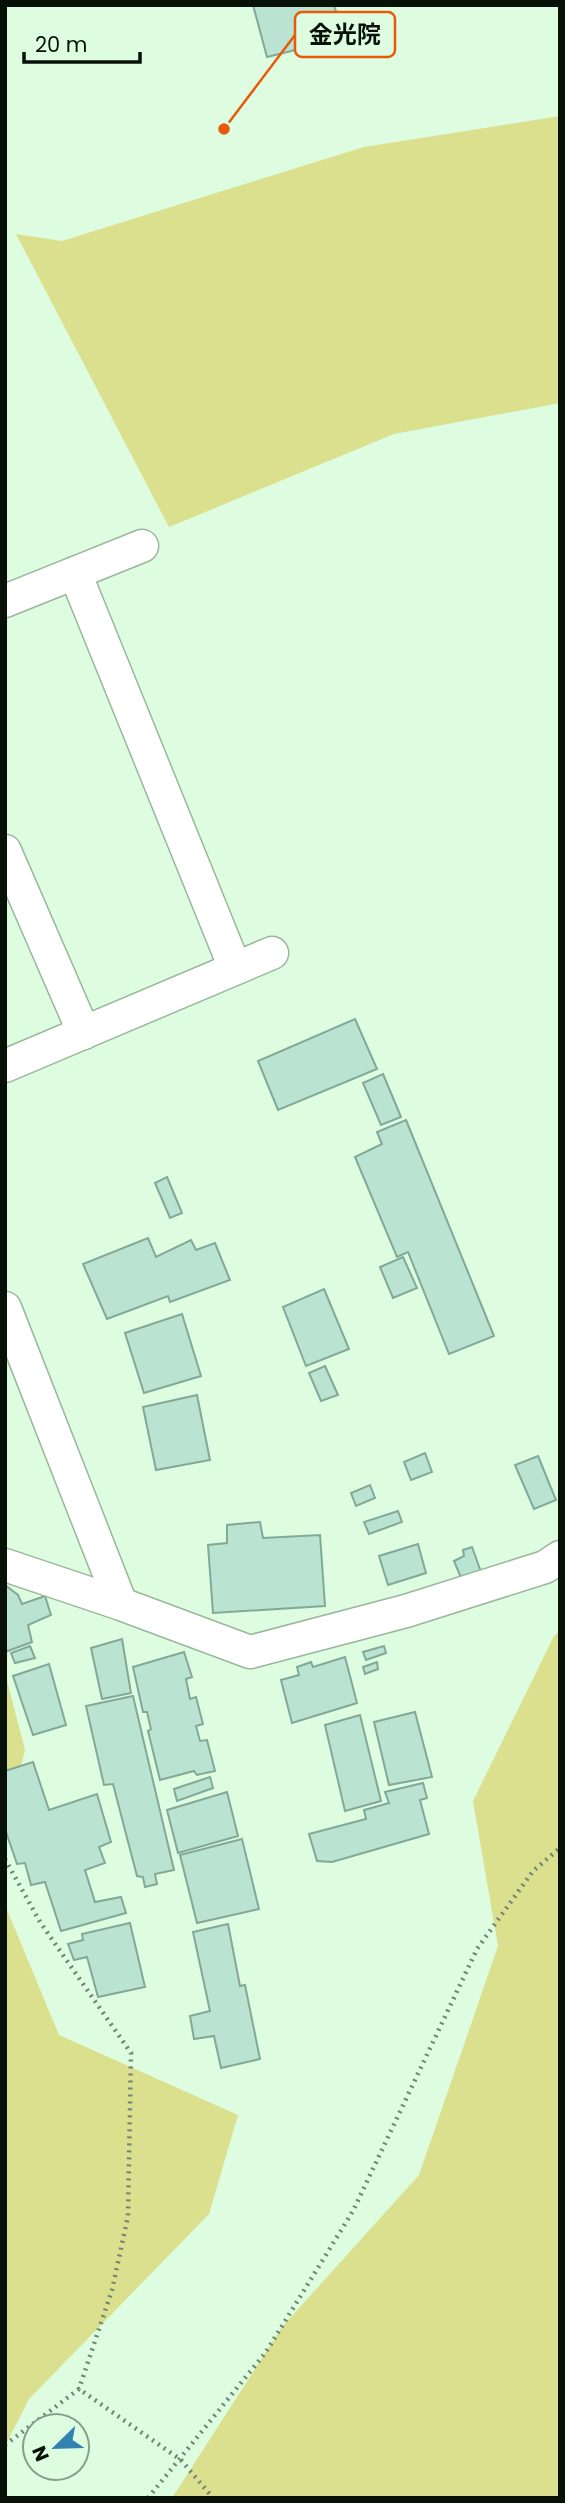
<svg xmlns="http://www.w3.org/2000/svg" width="565" height="2503" font-family="Poppins,'Noto Sans JP',sans-serif">
	<style>
		.green { fill: #dae08d }
		.building { fill: #bbe3d1; stroke: #82a998; stroke-width: 2 }
		.lines { fill: none; stroke-linecap: round; stroke-linejoin: round }
		.minor-casing { stroke: #9ab79d; stroke-width: 35 }
		.path { stroke: #718573; stroke-width: 4.5; stroke-dasharray: 2 5; stroke-linecap: butt }
		.minor { stroke: #fff; stroke-width: 32 }
		.leader { fill: none; stroke: #e8590c; stroke-width: 2.5 }
		.callout-dot { fill: #e8590c; stroke: #ddfce0; stroke-width: 2.5 }
		.callout { fill: #ddfce0; stroke: #e8590c; stroke-width: 2.5 }
		.callout-label { font-size: 24px; text-anchor: middle; font-weight: bold; fill: #071108 }
	</style>
	<rect width="100%" height="100%" fill="#ddfce0"/>
	<g class="green">
		<polygon points="560,116 560,403 394,434 169,527 16,234 62,241 364,147"/>
		<polygon points="560,1630 560,2498 172,2498 282,2327 419,2175 498,1946 473,1801 554,1636"/>
		<polygon points="5,1673 25,1750 5,1830"/>
		<polygon points="5,1905 59,2035 238,2115 209,2214 29,2399 5,2446"/>
	</g>
	<g class="building">
		<polygon points="253,5 334,5 344,38 267,57"/>
		<polygon points="355,1019 377,1069 278,1110 258,1061"/>
		<polygon points="383,1074 401,1117 381,1125 363,1083"/>
		<polygon points="406,1120 494,1336 449,1354 408,1252 397,1257 355,1157 382,1144 377,1132"/>
		<polygon points="167,1177 182,1213 170,1218 155,1183"/>
		<polygon points="148,1238 156,1257 191,1240 196,1250 215,1243 230,1280 170,1302 168,1296 107,1319 83,1264"/>
		<polygon points="403,1257 417,1288 393,1298 380,1267"/>
		<polygon points="324,1289 349,1349 306,1366 283,1307"/>
		<polygon points="182,1314 201,1376 144,1393 125,1333"/>
		<polygon points="325,1366 338,1395 321,1401 309,1373"/>
		<polygon points="197,1395 210,1460 156,1470 143,1407"/>
		<polygon points="425,1453 432,1472 411,1480 404,1462"/>
		<polygon points="538,1456 556,1500 534,1509 515,1465"/>
		<polygon points="370,1485 375,1498 356,1506 351,1493"/>
		<polygon points="398,1511 402,1522 369,1534 364,1522"/>
		<polygon points="260,1522 263,1538 320,1535 325,1606 213,1613 208,1545 227,1543 227,1525"/>
		<polygon points="418,1544 426,1573 388,1585 379,1556"/>
		<polygon points="472,1547 481,1572 462,1580 454,1561 464,1556 463,1550"/>
		<polygon points="5,1585 18,1595 22,1604 45,1596 51,1615 28,1625 32,1642 5,1652"/>
		<polygon points="122,1639 131,1693 102,1699 91,1648"/>
		<polygon points="30,1646 35,1658 15,1663 11,1653"/>
		<polygon points="384,1646 386,1653 366,1660 363,1652"/>
		<polygon points="184,1652 192,1677 186,1679 190,1699 196,1697 203,1724 196,1726 200,1741 207,1740 215,1771 197,1775 194,1771 160,1780 148,1731 151,1729 147,1712 143,1712 133,1667"/>
		<polygon points="345,1657 357,1703 292,1723 281,1680 299,1675 297,1667 311,1662 313,1667"/>
		<polygon points="377,1662 378,1669 365,1674 363,1667"/>
		<polygon points="49,1664 66,1725 33,1735 13,1676"/>
		<polygon points="133,1696 174,1870 155,1874 157,1884 145,1887 143,1877 137,1876 113,1784 104,1785 86,1706"/>
		<polygon points="415,1712 432,1777 389,1785 374,1722"/>
		<polygon points="360,1715 381,1801 345,1811 325,1725"/>
		<polygon points="33,1762 49,1810 97,1794 111,1842 99,1847 105,1863 85,1870 95,1902 121,1897 126,1913 61,1931 45,1882 31,1885 25,1863 17,1864 5,1829 5,1771"/>
		<polygon points="210,1777 213,1788 177,1801 174,1789"/>
		<polygon points="423,1783 427,1798 420,1800 429,1834 332,1862 317,1861 309,1834 366,1819 364,1810 389,1803 385,1792"/>
		<polygon points="227,1792 238,1836 178,1853 167,1810"/>
		<polygon points="242,1839 259,1909 197,1923 180,1855"/>
		<polygon points="130,1923 145,1987 98,1997 87,1957 74,1960 68,1944 83,1940 82,1934"/>
		<polygon points="228,1924 240,1986 245,1985 260,2059 221,2068 214,2036 194,2039 190,2016 210,2011 193,1932"/>
	</g>
	<g class="lines">
		<defs>
			<g id="minor">
				<polyline points="75,573 235,968"/>
				<polyline points="5,601 142,546"/>
				<polyline points="5,851 84,1033"/>
				<polyline points="5,1066 272,953"/>
				<polyline points="5,1308 121,1604"/>
				<polyline points="5,1565 121,1604 250,1652 406,1611 545,1567 560,1557"/>
			</g>
		</defs>
		<use href="#minor" class="minor-casing"/>
		<g class="path">
			<polyline points="5,1859 40,1922 131,2053 128,2216 112,2290 79,2389"/>
			<polyline points="5,2445 79,2389 181,2460 213,2498"/>
			<polyline points="148,2498 266,2352 353,2211 477,1949 533,1871 560,1848"/>
		</g>
		<use href="#minor" class="minor"/>
	</g>
	<path class="leader" d="M224 129L295 35"/>
	<circle class="callout-dot" cx="224" cy="129" r="7"/>
	<rect class="callout" x="295" y="12" width="100" height="45" rx="7"/>
	<g class="callout-label">
		<text x="345" y="43">金光院</text>
	</g>
	<rect width="565" height="2503" fill="none" stroke="#071108" stroke-width="14"/>
	<g transform="translate(56 2447) rotate(247)"><circle r="33" fill="#ddfce0" stroke="#879e8a" stroke-width="2"/>
	<path d="M0-5L12 26L0 18L-12 26Z" fill="#3082b3"/>
	<text y="-10" font-size="19" font-weight="bold" text-anchor="middle" fill="#071108">N</text>
	</g>
	<path d="M24 52v10h116v-10" fill="none" stroke="#071108" stroke-width="3.5"/>
	<text x="35" y="52" font-size="21" fill="#071108" stroke="#ddfce0" stroke-width="5" paint-order="stroke">20 m</text>
</svg>
